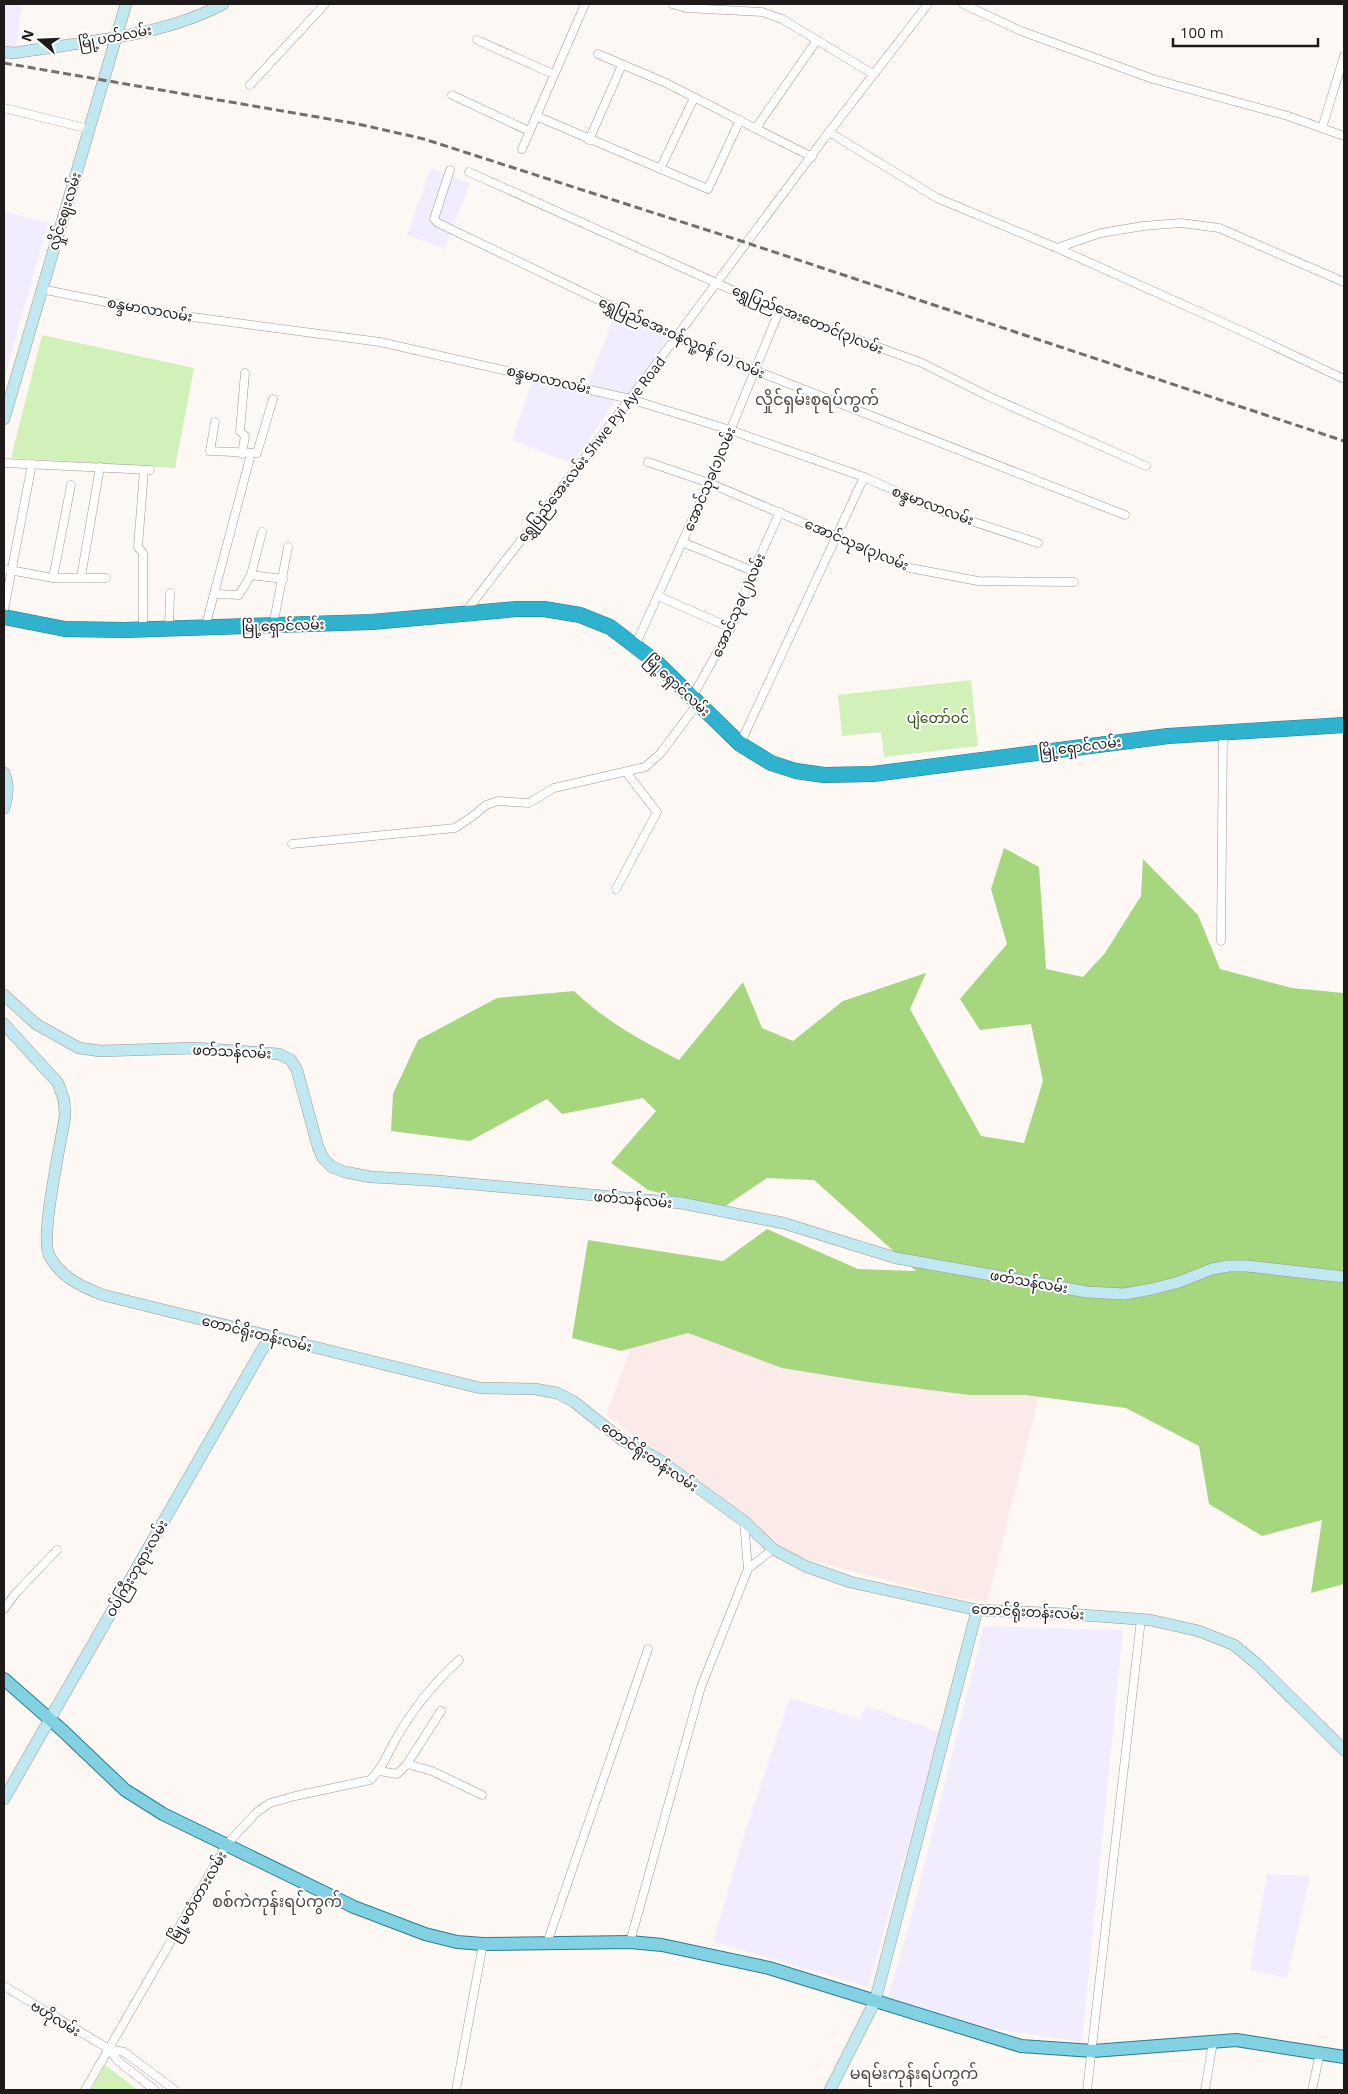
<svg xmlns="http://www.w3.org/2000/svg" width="1348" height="2094" font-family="'Open Sans','Noto Sans Myanmar',sans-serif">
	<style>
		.education { fill: #f1ecfe }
		.medical { fill: #fbebe8 }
		.green { fill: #d1f1b9 }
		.forest { fill: #a6d67e }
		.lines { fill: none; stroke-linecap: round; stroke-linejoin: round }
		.street-casing { stroke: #a09692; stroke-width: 9 }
		.secondary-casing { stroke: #a09692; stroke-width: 12 }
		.primary-casing { stroke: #287d8f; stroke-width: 14 }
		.highway-casing { stroke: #287d8f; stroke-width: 16 }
		.street { stroke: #fff; stroke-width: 8 }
		.secondary { stroke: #c0e8f0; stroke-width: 11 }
		.primary { stroke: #82d1e2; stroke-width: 12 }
		.highway { stroke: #2eb2ce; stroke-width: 15 }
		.rail { stroke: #746f6d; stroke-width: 3; stroke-dasharray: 8 4; stroke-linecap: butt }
		.labels { text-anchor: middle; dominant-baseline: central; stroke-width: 4; stroke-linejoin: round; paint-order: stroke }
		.street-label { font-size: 14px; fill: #1e1a19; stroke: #fff }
		.park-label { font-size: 14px; fill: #314e11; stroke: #fff }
		.quarter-label { font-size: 16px; fill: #4f4743; stroke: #fff }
	</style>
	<rect width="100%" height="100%" fill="#fef8f5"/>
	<g class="education">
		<polygon points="4,4 22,4 16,48 4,45"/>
		<polygon points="431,168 470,183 445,249 407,235"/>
		<polygon points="4,211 48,223 4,379"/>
		<polygon points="616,311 673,332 627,396 587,386"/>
		<polygon points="535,373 616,400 572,464 512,440"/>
		<polygon points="984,1626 1123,1630 1082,2042 987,2028 888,1997 912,1915"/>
		<polygon points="790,1698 860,1719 866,1706 940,1732 868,1987 713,1942 746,1829"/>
		<polygon points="1267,1874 1310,1876 1287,1978 1250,1970"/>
	</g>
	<polygon class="medical" points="652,1291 1198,1382 1185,1438 1126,1408 1039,1397 987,1602 951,1597 791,1555 606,1415"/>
	<g class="green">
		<polygon points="42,335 194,368 175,468 11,458"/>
		<polygon points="971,680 978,746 884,757 881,732 842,736 838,695"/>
		<polygon points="105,2065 138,2090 91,2090"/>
	</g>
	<path class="forest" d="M1004,848L1039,867L1046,969L1083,977L1105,953L1141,896L1143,859L1198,915L1220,969L1292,988L1344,993V1584L1311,1593L1322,1520L1262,1536L1209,1504L1199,1446L1126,1408L1025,1395H969L868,1382L782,1368L688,1333L621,1351L572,1338L588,1240L723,1261L767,1229L858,1269L916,1271L814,1180L767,1178L721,1209L648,1190L611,1163L656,1111L643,1098L562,1114L547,1099L470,1141L391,1131L393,1094L418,1040L497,998L574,991C604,1020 642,1041 679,1060L743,982L762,1028L793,1041L843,1001L926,973L910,1009L981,1136L1024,1143L1043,1081L1031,1024L980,1030L960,999L1007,944L991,889Z"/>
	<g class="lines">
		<defs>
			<g id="street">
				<polyline points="672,4 686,8 762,12 782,19 873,74"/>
				<polyline points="963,4 1021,31 1153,79 1288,116 1344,136"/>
				<polyline points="477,40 553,74"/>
				<polyline points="598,54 666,83 812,157"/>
				<polyline points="250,85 325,4"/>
				<polyline points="452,95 529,131"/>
				<polyline points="4,108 89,129"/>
				<polyline points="536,116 708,189 740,120"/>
				<polyline points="756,128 817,40"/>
				<polyline points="1322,128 1344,56"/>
				<polyline points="829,132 937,198 1057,248 1242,331 1344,379"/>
				<polyline points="589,140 622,65"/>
				<polyline points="522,149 585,4"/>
				<polyline points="660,169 694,98"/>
				<polyline points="450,170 434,219 438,223 676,337 754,370 1125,515"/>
				<polyline points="469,172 779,311 922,363 988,396 1146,466"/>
				<polyline points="1057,248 1101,233 1143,226 1181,223 1219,228 1344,282"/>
				<polyline points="41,289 155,312 380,342 630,399 730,430 864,477 938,510 1038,543"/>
				<polyline points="215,422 210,451 257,453 273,399"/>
				<polyline points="242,454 245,436 240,431 245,373"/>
				<polyline points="648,462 709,483 910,568 978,581 1074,582"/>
				<polyline points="4,463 150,470"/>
				<polyline points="682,542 753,571"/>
				<polyline points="4,569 53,578 106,578"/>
				<polyline points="251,575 283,579"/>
				<polyline points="81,577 100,467"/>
				<polyline points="53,578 71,485"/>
				<polyline points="216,594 239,595 251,575 262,532"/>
				<polyline points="658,596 731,628"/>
				<polyline points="4,610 32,464"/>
				<polyline points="464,614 630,399 829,132 928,4"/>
				<polyline points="273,626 288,547"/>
				<polyline points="205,628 251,454"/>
				<polyline points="143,629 143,553 138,547 144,470"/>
				<polyline points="169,629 170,593"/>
				<polyline points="635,646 709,483 779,311"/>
				<polyline points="692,697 731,628 753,571 780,512"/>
				<polyline points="740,744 864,477"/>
				<polyline points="292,844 455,828 473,816 486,805 498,801 529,803 554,788 645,767 660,754 698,703"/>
				<polyline points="616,889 657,812 626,772"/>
				<polyline points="1221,941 1223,732"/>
				<polyline points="748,1569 773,1549"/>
				<polyline points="4,1609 15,1594 57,1550"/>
				<polyline points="407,1764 432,1771 482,1795"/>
				<polyline points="379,1771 397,1774 407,1764 441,1711"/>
				<polyline points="630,1942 701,1687 748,1569 744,1521"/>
				<polyline points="547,1943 648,1649"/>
				<polyline points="4,1986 109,2049 124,2052 175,2090"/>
				<polyline points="109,2049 118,2061 155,2090"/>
				<path d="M85,2090L227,1844L257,1812L270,1803L295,1796L370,1780C383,1768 388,1752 397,1737C413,1709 435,1682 459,1660"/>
				<polyline points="456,2090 483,1944"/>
				<polyline points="1087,2090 1141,1619"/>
				<polyline points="1205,2090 1213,2042"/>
				<polyline points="1312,2090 1320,2053"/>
			</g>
			<g id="secondary">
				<path d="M4,52L14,53C81,42 162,37 223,4"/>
				<polyline points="4,419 126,4"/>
				<path d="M4,773C9,783 8,797 4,808"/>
				<polyline points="4,995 36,1024 79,1048 100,1051 195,1048 279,1054 291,1060 297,1070 318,1147 323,1158 332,1167 345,1172 371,1177 427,1180 681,1203 783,1223 896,1258 1087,1292 1124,1294 1152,1289 1179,1282 1212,1269 1228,1266 1247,1266 1344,1277"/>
				<path d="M4,1024L58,1083L64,1100L65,1116C61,1143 40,1236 49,1255C60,1277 82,1287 103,1295L480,1388L535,1389L557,1393L573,1401L622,1440L657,1458L744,1521L773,1549L805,1566L850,1582L977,1610L1069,1614L1150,1620L1199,1631L1234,1645L1257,1664L1344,1750"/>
				<polyline points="4,1799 270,1336"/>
				<polyline points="830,2090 875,2001 977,1610"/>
			</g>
			<polyline id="primary" points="4,1679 62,1730 125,1790 163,1814 354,1907 425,1934 457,1942 483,1944 630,1942 662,1945 769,1968 1021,2046 1093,2051 1236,2040 1344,2057"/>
			<polyline id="highway" points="4,617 65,629 124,630 372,622 517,609 544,609 580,615 610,627 656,662 740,744 771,763 796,771 824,775 873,774 1168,736 1344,725"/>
		</defs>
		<use href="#street" class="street-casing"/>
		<use href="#secondary" class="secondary-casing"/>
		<use href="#primary" class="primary-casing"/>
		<use href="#highway" class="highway-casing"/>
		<use href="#street" class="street"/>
		<use href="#secondary" class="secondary"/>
		<use href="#primary" class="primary"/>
		<use href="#highway" class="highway"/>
		<polyline class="rail" points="4,63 358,124 424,139 738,240 1344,441"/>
	</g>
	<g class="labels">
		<g class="street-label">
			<text transform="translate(115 36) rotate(-11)">မြို့ပတ်လမ်း</text>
			<text transform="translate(64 211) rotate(-73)">လှိုင်ဈေးလမ်း</text>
			<text transform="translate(150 309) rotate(10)">စန္ဒမာလာလမ်း</text>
			<text transform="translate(808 319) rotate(22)">ရွှေပြည်အေးတောင်(၃)လမ်း</text>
			<text transform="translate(682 337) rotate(24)">ရွှေပြည်အေးဝန်လူ့ဝန် (၁) လမ်း</text>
			<text transform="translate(549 379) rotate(13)">စန္ဒမာလာလမ်း</text>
			<text transform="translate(591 449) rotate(-52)">ရွှေပြည်အေးလမ်း Shwe Pyi Aye Road</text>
			<text transform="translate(709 479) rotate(-67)">အောင်သုခ(၁)လမ်း</text>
			<text transform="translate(933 505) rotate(21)">စန္ဒမာလာလမ်း</text>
			<text transform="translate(857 544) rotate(23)">အောင်သုခ(၃)လမ်း</text>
			<text transform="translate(738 605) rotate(-66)">အောင်သုခ(၂)လမ်း</text>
			<text transform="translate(283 625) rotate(-2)">မြို့ရှောင်လမ်း</text>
			<text transform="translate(678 685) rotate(43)">မြို့ရှောင်လမ်း</text>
			<text transform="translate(1080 746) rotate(-7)">မြို့ရှောင်လမ်း</text>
			<text transform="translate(232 1051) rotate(3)">ဖတ်သန်လမ်း</text>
			<text transform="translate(633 1199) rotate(5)">ဖတ်သန်လမ်း</text>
			<text transform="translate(1029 1281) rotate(10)">ဖတ်သန်လမ်း</text>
			<text transform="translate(257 1333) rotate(14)">တောင်ရိုးတန်းလမ်း</text>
			<text transform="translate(650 1456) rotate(34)">တောင်ရိုးတန်းလမ်း</text>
			<text transform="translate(136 1568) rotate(-60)">ဝပ်ကြီးဘုရားလမ်း</text>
			<text transform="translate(1028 1611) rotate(3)">တောင်ရိုးတန်းလမ်း</text>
			<text transform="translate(197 1896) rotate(-60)">မြို့မတံတားလမ်း</text>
			<text transform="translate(56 2018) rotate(31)">ဗဟိုလမ်း</text>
		</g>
		<g class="park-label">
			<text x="938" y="717">ပျံတော်ဝင်</text>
		</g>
		<g class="quarter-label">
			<text x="817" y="399">လှိုင်ရှမ်းစုရပ်ကွက်</text>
			<text x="277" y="1901">စစ်ကဲကုန်းရပ်ကွက်</text>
			<text x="914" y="2073">မရမ်းကုန်းရပ်ကွက်</text>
		</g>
	</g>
	<rect width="1348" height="2094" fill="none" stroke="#1e1a19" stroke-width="10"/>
	<g transform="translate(40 40) rotate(289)" stroke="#ffffff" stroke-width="4" paint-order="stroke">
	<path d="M0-4L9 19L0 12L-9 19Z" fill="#1e1a19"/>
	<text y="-8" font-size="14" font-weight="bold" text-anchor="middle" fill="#1e1a19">N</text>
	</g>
	<path d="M1173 38v8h145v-8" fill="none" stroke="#1e1a19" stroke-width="2.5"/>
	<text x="1180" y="38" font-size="15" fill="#1e1a19" stroke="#ffffff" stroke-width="4" paint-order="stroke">100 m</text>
</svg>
